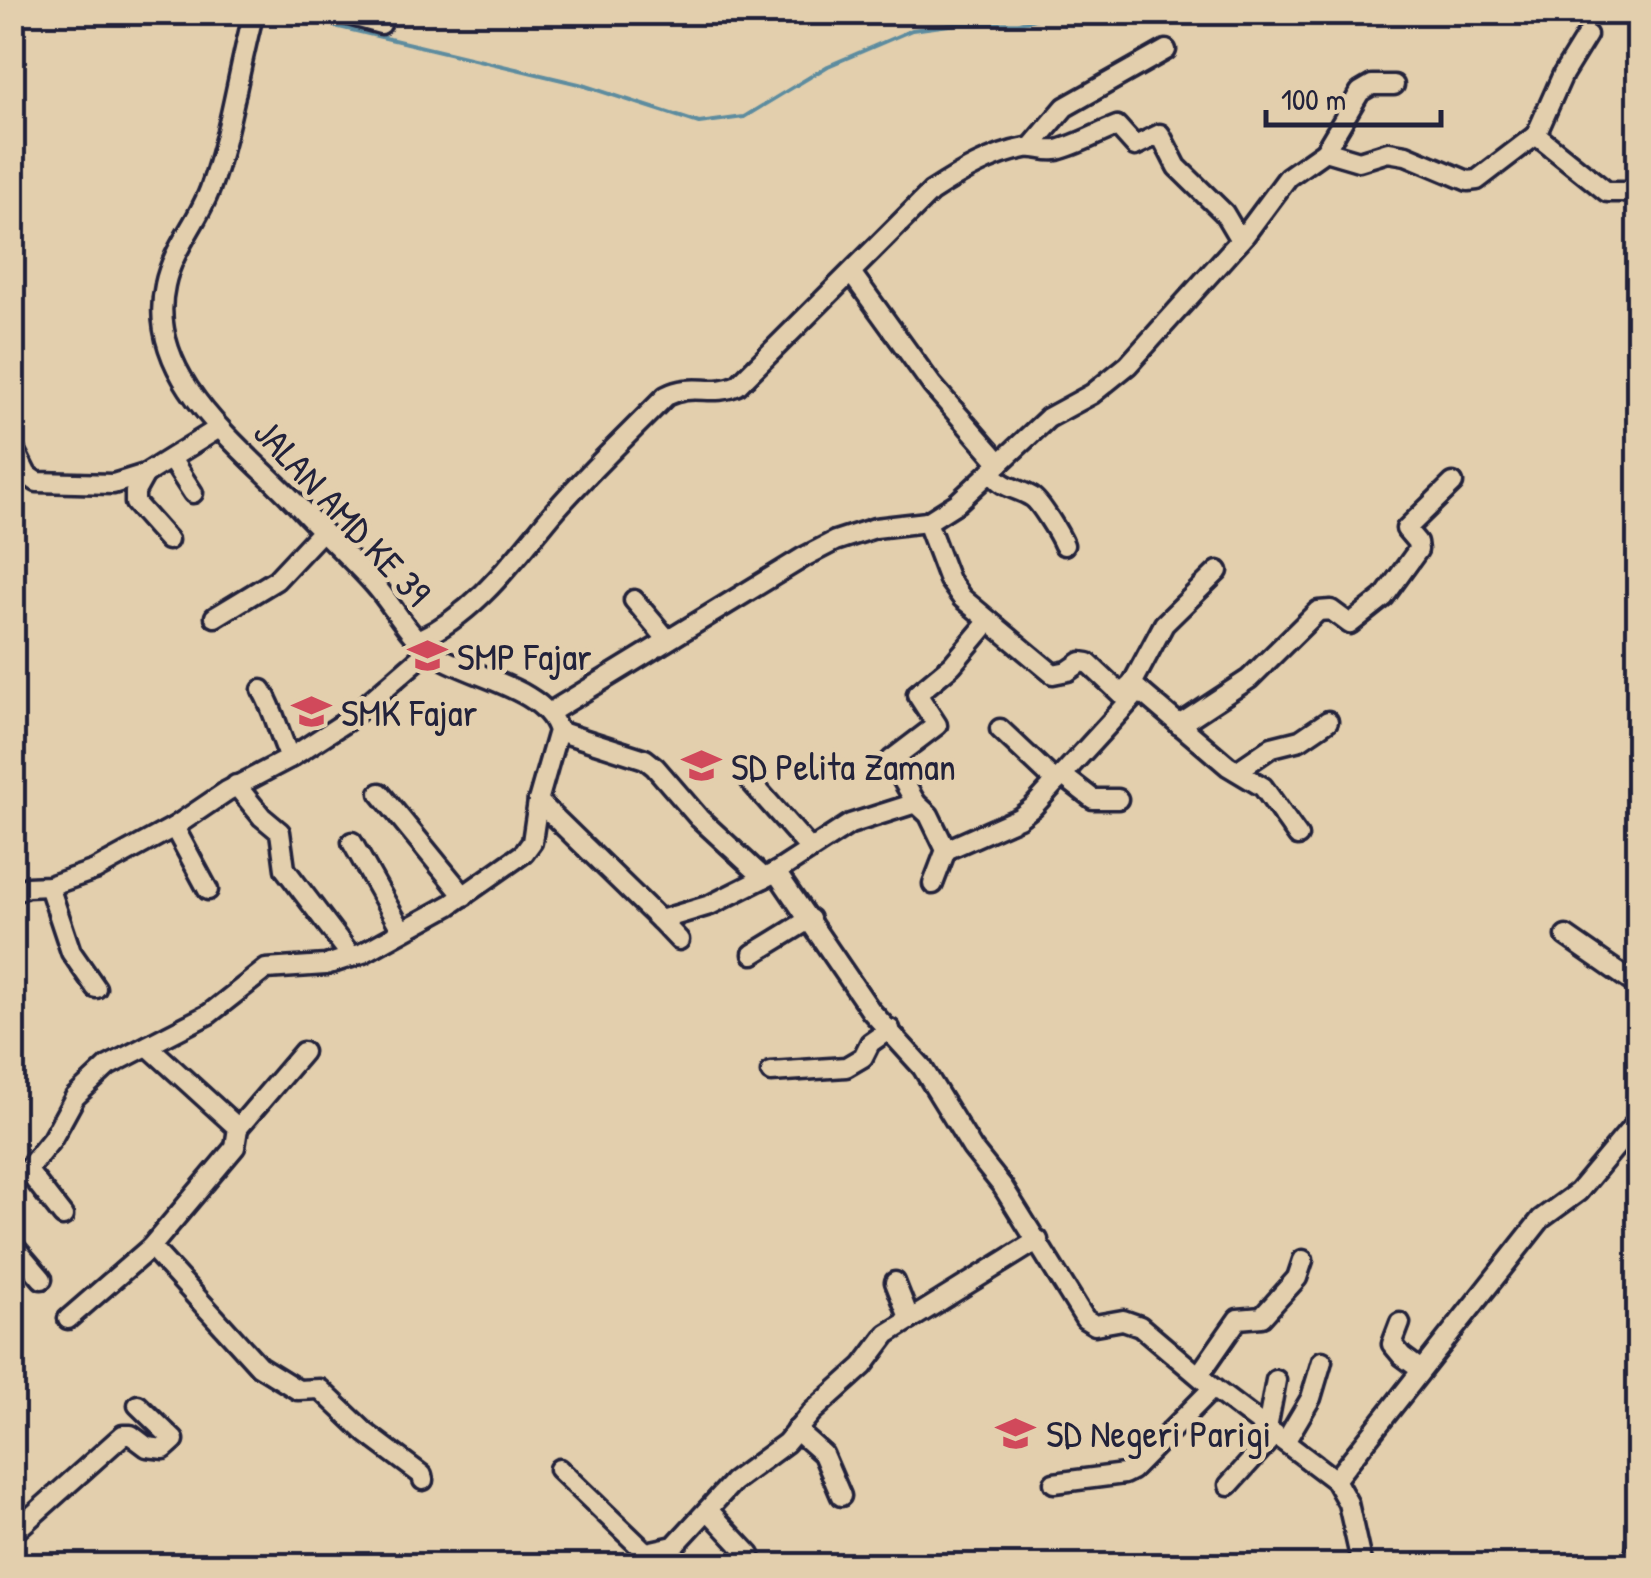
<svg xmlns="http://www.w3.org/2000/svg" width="1651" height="1578" font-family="'Patrick Hand',sans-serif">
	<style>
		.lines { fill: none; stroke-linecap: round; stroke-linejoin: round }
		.stream { stroke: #5d8c9f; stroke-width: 4 }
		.minor-casing { stroke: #22223b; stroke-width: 25 }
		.minor { stroke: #e3cfad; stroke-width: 18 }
		.labels { text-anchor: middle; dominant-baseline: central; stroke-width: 10; stroke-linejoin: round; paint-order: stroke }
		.street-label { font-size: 38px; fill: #22223b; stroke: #e3cfad }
		.poi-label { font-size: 38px; fill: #22223b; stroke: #e3cfad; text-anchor: start }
	</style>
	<rect width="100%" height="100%" fill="#e3cfad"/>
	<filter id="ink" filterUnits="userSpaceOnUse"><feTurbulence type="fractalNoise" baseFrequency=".01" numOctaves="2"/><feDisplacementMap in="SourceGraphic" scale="20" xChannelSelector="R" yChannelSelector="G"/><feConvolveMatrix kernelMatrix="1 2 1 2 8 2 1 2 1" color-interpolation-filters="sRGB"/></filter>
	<g filter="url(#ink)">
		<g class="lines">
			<polyline class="stream" points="276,12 579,84 699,123 744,117 828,66 912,30 957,24 1019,23 1061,12"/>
			<defs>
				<g id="minor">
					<polyline points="338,12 381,24"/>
					<polyline points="1536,135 1563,74 1587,35"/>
					<polyline points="1031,147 1065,107 1166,50"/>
					<polyline points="1325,151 1360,92 1372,85 1394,85"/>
					<polyline points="852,274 932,385 1000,463"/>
					<polyline points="12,445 27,475 37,482 113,484 145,474 219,428"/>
					<polyline points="171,459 193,493"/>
					<path d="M991,471C1002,489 1016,487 1032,497C1040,502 1060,535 1064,545"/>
					<polyline points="145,474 135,492 135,503 168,540"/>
					<polyline points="927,522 949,580 962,598 1053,674 1068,671 1081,662 1088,663 1121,694 1132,684 1228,766 1263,787 1298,836"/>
					<polyline points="634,600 667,639"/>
					<polyline points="215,617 276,580 321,532"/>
					<path d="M418,640C476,613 512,562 552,514C587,473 628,435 666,396C693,382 712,397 738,385L931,192C960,173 992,154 1026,148C1036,146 1046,152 1057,150C1078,145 1098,133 1117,126L1135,146L1160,134L1177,167L1224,213L1240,240"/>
					<polyline points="1132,684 1164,624 1218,571"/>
					<path d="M262,690C275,712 279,735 290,758"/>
					<polyline points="549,713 804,557 835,541 875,528 927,522 957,503 1048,418 1092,394 1128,365 1245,235 1288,177 1325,151 1359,161 1388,152 1406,155 1468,181 1477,180 1536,135 1607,192 1638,192"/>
					<polyline points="1179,725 1249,679 1318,611 1331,610 1350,624 1384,597 1418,550 1417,542 1406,529 1453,483"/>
					<polyline points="1000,729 1056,782"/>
					<polyline points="558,731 645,759 655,767 699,818 764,878 776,872 871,1011 922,1067 972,1148 1003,1187 1085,1319 1095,1325 1123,1320 1140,1326 1213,1388 1335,1480 1348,1503 1362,1566"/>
					<polyline points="1237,771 1272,747 1300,740 1328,721"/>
					<polyline points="1062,775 1093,799 1118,799"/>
					<polyline points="751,782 810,849"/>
					<polyline points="236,785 262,817 280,832 285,869 352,957"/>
					<polyline points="380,793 464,896"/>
					<polyline points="538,801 660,920 710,905 764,878"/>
					<polyline points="916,803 891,760 937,725 917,694 952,665 988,622"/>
					<polyline points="174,827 208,890"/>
					<polyline points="352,842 402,931"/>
					<polyline points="946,850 1019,818 1033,807 1139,691"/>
					<polyline points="776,872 850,824 916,803 929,815 946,850 933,884"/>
					<polyline points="49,886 71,952 96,988"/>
					<polyline points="12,893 27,887 49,886 95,870 174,827 227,791 290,758 347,721 428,651"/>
					<polyline points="660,920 679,940"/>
					<polyline points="1566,936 1638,986"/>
					<polyline points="753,954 810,919"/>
					<polyline points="148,1046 238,1128 235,1147 151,1247 259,1366 298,1390 320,1389 366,1433 422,1475 423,1480"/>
					<polyline points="771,1072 846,1067 863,1057 870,1043 890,1029"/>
					<polyline points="238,1128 303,1052"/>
					<polyline points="27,1170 63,1216"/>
					<path d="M12,1183L27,1170L52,1139L75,1097L108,1066L209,1014L266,969L326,965L363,953L450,905L524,853L532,842L538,801L558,731C546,687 468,677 433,653C408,637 394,606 374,584C351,558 324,534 300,508C245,449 144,379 165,285C172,250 198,222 210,189C231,131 238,71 254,12"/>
					<polyline points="12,1244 42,1279"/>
					<polyline points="895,1282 910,1320"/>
					<polyline points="68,1319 151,1247"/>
					<polyline points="1400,1323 1392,1344 1402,1356 1421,1370"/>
					<polyline points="1199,1375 1238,1319 1262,1317 1297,1278 1303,1260"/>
					<polyline points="1267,1429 1276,1380"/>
					<polyline points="796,1430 823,1454 841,1496"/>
					<polyline points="1285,1442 1311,1398 1322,1361"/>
					<polyline points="559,1469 660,1566"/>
					<polyline points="1335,1480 1541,1219 1578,1192 1638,1120"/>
					<polyline points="1054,1483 1124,1474 1132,1470 1213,1388"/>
					<polyline points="1229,1485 1275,1434"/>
					<polyline points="708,1510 750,1555"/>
					<polyline points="12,1534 123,1435 131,1435 147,1447 164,1449 174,1440 138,1405"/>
					<polyline points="629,1566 647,1552 674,1546 733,1482 786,1443 812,1412 863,1366 887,1334 1038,1240"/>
					<polyline points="1632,1566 1638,1545"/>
				</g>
			</defs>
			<use href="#minor" class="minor-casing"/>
			<use href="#minor" class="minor"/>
		</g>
	</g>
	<defs>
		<symbol id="school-bare" viewBox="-9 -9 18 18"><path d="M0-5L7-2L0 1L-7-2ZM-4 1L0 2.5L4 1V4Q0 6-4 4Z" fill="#d1495b" stroke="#e3cfad" stroke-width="2.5" paint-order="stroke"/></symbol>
	</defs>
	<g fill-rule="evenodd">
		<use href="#school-bare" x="400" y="628" width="55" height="55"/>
		<use href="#school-bare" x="284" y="684" width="55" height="55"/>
		<use href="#school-bare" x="674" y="738" width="55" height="55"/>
		<use href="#school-bare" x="988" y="1406" width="55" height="55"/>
	</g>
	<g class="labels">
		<g class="street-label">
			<text transform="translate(343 512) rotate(47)">JALAN AMD KE 39</text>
		</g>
		<g class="poi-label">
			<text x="457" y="656">SMP Fajar</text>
			<text x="341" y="712">SMK Fajar</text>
			<text x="731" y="766">SD Pelita Zaman</text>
			<text x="1046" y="1433">SD Negeri Parigi</text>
		</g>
	</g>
	<rect width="1651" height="1578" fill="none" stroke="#e3cfad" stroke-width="50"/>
	<rect x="25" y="25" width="1601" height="1528" fill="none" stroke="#22223b" stroke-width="4" filter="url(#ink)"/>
	<path d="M1266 110v15h175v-15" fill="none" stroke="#22223b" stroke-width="5"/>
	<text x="1281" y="110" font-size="30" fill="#22223b" stroke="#e3cfad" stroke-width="8" paint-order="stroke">100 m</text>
</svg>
